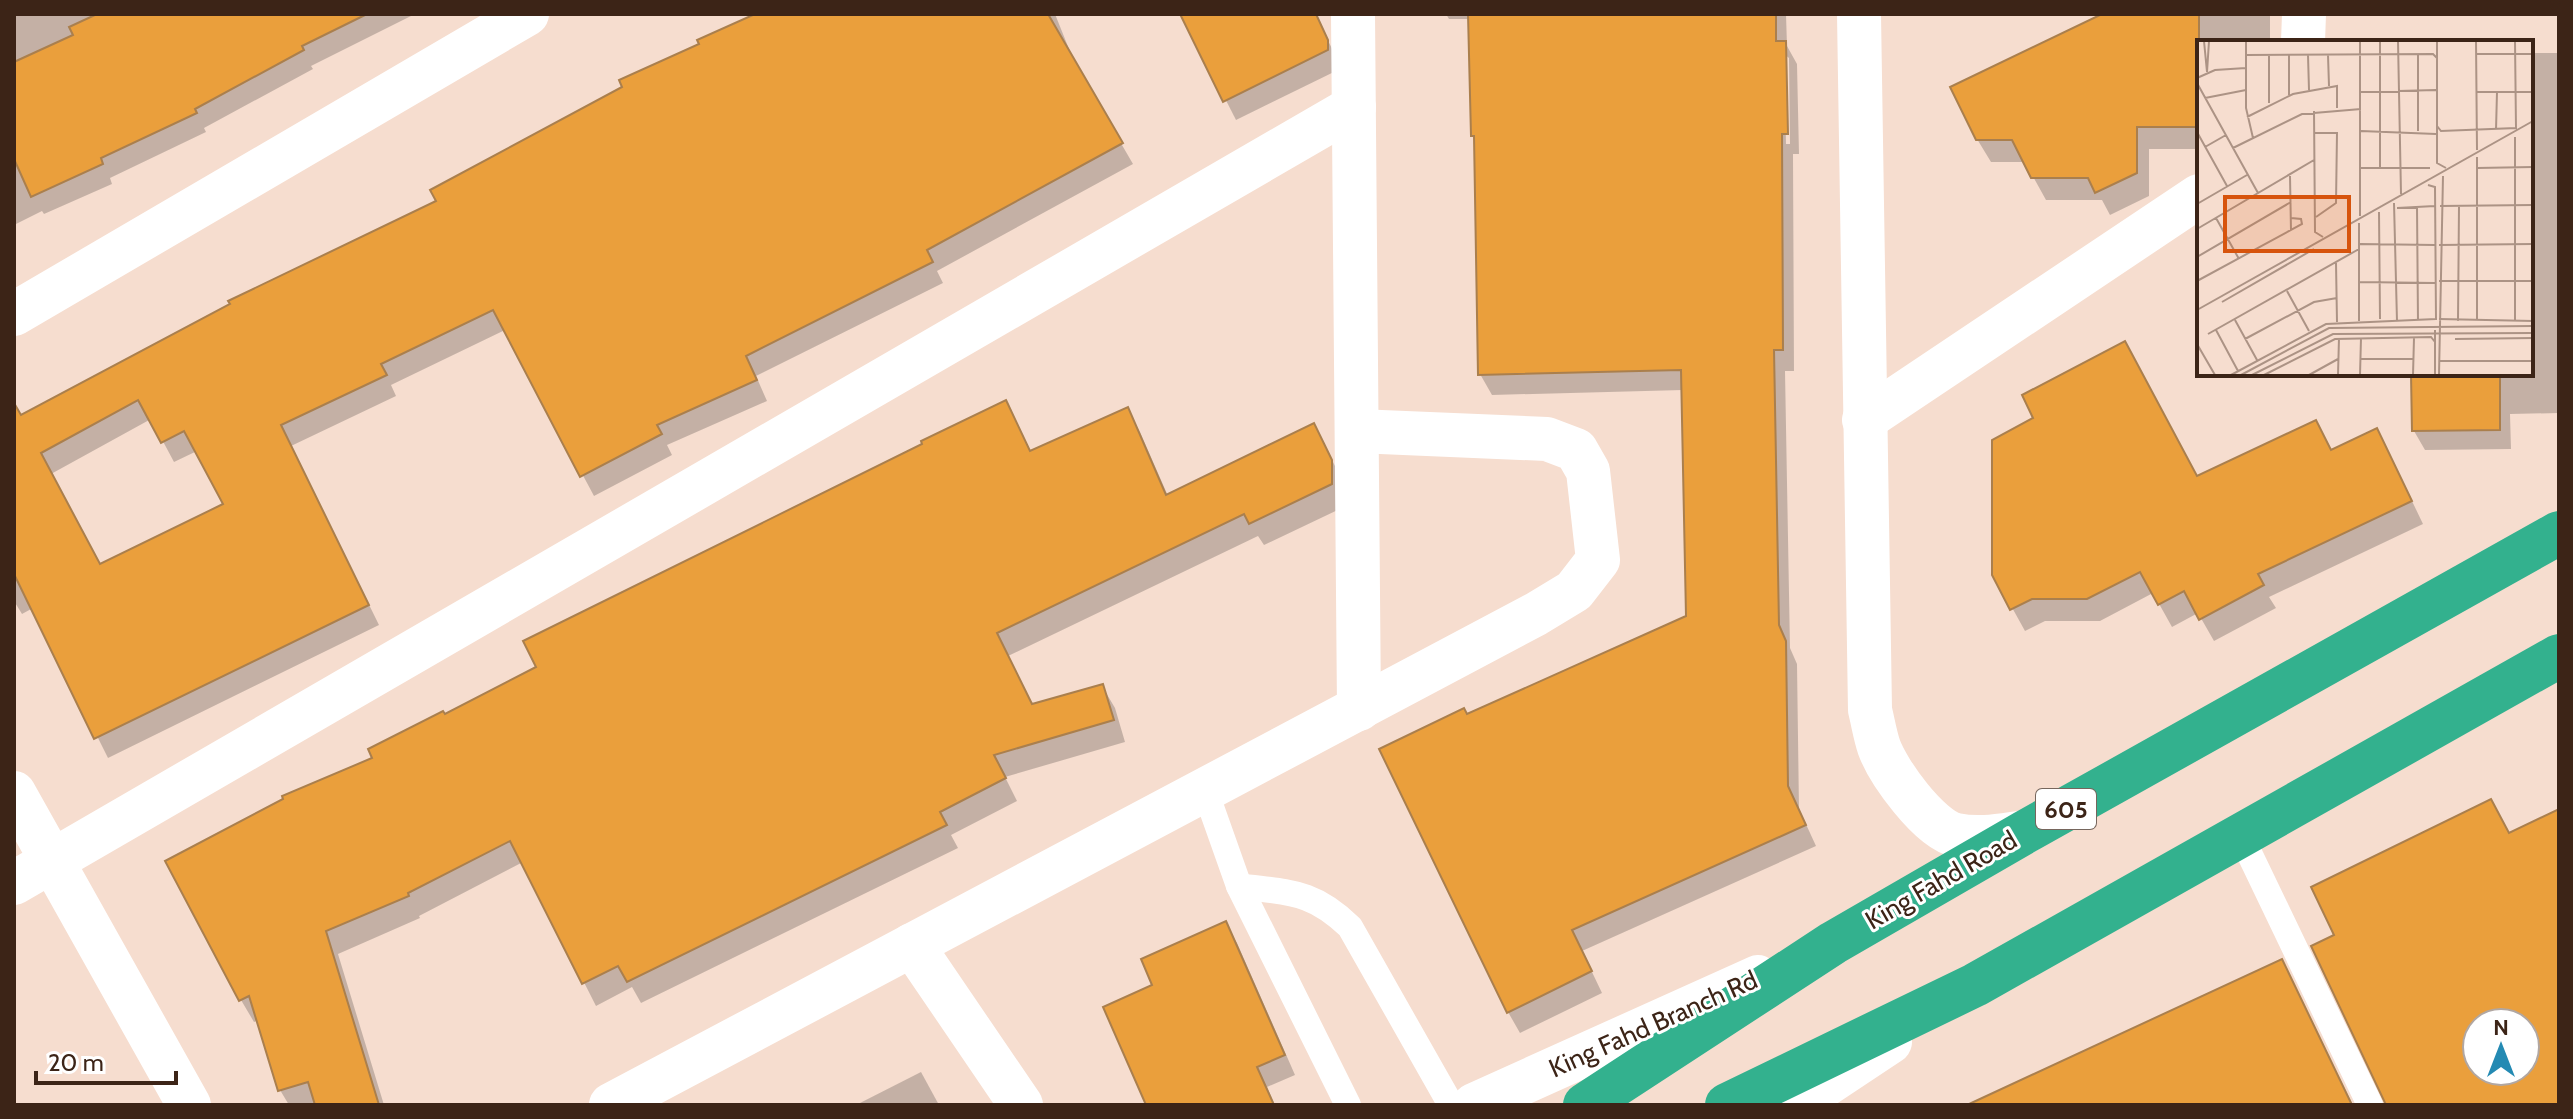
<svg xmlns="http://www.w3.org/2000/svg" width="2573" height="1119" font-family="Cabin,sans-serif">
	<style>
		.shadow { fill: #0003; fill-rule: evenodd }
		.building { fill: #ea9f3c; stroke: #aa7f4d; stroke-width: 2; fill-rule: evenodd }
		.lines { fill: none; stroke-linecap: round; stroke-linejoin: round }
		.service { stroke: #fff; stroke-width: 26 }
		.minor { stroke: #fff; stroke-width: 44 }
		.secondary { stroke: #fff; stroke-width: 44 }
		.motorway { stroke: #33b18e; stroke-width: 44 }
		.labels { text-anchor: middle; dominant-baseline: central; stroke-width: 6; stroke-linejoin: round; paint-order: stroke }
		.shield { fill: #fff; stroke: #76665d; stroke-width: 2 }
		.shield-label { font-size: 24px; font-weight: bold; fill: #3c2417 }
		.street-label { font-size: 26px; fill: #3c2417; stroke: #fff }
		.inset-road { fill: none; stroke: #ac9385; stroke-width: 2 }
		.view { fill: #d7540d; fill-opacity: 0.15; stroke: #d7540d; stroke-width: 4 }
		.inset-edge { fill: none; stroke: #3c2417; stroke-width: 4 }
	</style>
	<rect width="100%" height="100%" fill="#f6ddcf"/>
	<g class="shadow">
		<polygon points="14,14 415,14 311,66 313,69 204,128 206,132 110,178 112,184 44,214 42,211 14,225"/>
		<path d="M760,14H1055L1075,64L1133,164L937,271L943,283L756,376L767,401L667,445L672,455L594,496L505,330L391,385L396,396L291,446L379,625L108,758L33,608L22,614L14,601V421L438,202L701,45ZM151,419L174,462L197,451L226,505L100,566L51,474Z"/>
		<polygon points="1182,14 1315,14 1338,61 1338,70 1236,120"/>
		<path d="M1446,14H1786L1787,46L1797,64L1799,154H1793L1794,371H1785L1790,648L1797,664L1799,809L1816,846L1582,951L1602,993L1520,1033L1508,1012L1467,717L1688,617L1683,390L1492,395L1480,374L1479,271L1470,19H1449ZM1784,54L1789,58L1790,144H1786Z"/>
		<polygon points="2107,14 2270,14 2270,42 2199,42 2199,149 2149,149 2149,196 2110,215 2102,200 2046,200 2025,162 1991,162 1977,139"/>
		<polygon points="2531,53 2559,53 2559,413 2510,414 2511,449 2425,450 2414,431 2413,374 2531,374"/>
		<polygon points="1128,410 1140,432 1168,496 1326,448 1344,484 1344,507 1264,545 1258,536 1008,656 1032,706 1102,686 1115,708 1125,742 1005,777 1017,801 951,835 958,848 641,1003 632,987 596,1006 523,862 419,916 420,918 338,954 384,1105 289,1105 280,1090 259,1020 254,1022 241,1000 168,862 375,759 444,717 1017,425 1031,453"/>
		<polygon points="2316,422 2332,451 2389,453 2423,524 2269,597 2276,608 2214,641 2198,613 2172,627 2153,593 2100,621 2045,621 2025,631 1994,575"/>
		<polygon points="1225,924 1237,943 1295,1075 1267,1087 1275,1105 1148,1105"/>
		<polygon points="2281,962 2353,1105 1972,1105"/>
		<polygon points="921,1072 939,1105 856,1105"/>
	</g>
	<g class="building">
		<polygon points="97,14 367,14 302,46 304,50 195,109 197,113 101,158 103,164 31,197 14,159 14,62 73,35 69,27"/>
		<path d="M755,14H1048L1123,143L927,250L933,262L746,356L757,380L657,425L662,434L580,477L493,310L381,364L387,375L281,425L369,605L94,739L14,574V403L21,415L230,304L228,301L436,201L430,190L622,87L619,80L699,44L697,40ZM138,400L161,443L184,431L223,504L100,564L41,453Z"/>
		<polygon points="1180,14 1316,14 1328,40 1328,50 1223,102"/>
		<polygon points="1468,14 1776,14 1776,41 1786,41 1788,134 1782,134 1783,350 1774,350 1779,625 1786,641 1788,786 1806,825 1572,930 1592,971 1507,1013 1379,749 1464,708 1467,714 1686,616 1681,370 1478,375 1474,136 1471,136"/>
		<polygon points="2102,14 2199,14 2199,127 2137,127 2137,173 2095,193 2088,178 2031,178 2012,140 1976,140 1950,87"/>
		<polygon points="2125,341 2197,476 2316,420 2331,450 2377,428 2412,501 2258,574 2264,585 2199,620 2184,591 2158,605 2140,572 2087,599 2032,599 2010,610 1992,575 1992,440 2033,418 2022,395"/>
		<polygon points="2411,374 2500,374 2500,430 2412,431"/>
		<polygon points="1006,400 1030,451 1128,407 1166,495 1314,423 1332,460 1332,484 1249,524 1244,514 997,633 1032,704 1103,684 1114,720 994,755 1006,778 940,812 947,825 627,982 618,966 582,984 510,841 408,893 409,896 326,931 379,1105 315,1105 308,1082 278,1091 249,996 239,1001 165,861 283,799 282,796 372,758 368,749 443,711 445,714 536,667 523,641 922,444 921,441"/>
		<path d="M2491,799L2509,833L2559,809V1105H2386L2311,946L2334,935L2311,887ZM2477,1023H2525V1071H2477Z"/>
		<polygon points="1226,921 1285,1055 1257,1067 1274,1105 1146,1105 1103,1007 1152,985 1141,959"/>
		<polygon points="2282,959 2352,1105 1967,1105"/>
	</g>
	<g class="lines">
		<g class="service">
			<polyline points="1205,790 1239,886 1348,1105"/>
			<polyline points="2240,834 2370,1105"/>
			<path d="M1239,886C1289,893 1312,890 1350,927L1451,1105"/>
		</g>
		<g class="minor">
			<polyline points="1353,14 1359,709"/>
			<path d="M1859,14L1870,710C1873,722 1875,735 1879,747C1888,772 1929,829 1956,835C1980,840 2002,835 2025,832"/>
			<polyline points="2303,42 2304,14"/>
			<polyline points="14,314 527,14"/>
			<polyline points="1864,420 2199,196"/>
			<polyline points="14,793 189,1105"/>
			<polyline points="14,883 1354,107"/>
			<polyline points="912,945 1021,1105"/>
			<polyline points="611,1105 1536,614 1574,591 1598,560 1588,471 1576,450 1547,439 1357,431"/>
		</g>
		<g class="secondary">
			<polyline points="1474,1105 1758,977"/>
			<polyline points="1795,1105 1890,1042"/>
		</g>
		<g class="motorway">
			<polyline points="1585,1105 1833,943 2025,832 2559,533"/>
			<polyline points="1727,1105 1975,985 2559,656"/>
		</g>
	</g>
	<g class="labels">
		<rect class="shield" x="2036" y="789" width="60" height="40" rx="6"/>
		<g class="shield-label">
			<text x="2066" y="809">605</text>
		</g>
		<g class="street-label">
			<text transform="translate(1941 880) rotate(-30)">King Fahd Road</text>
			<text transform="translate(1653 1024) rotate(-24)">King Fahd Branch Rd</text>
		</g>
	</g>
	<g transform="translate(2197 40)">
		<rect width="336" height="336" fill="#f6ddcf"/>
		<path class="inset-road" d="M7,1L10,32L12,1M49,1V68L56,98M163,1V176M201,1L204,154M240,1V123L249,128M279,1L280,110M279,14H336M49,15L236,14L240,18M72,15V63M111,15L112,50M131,15L132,46M0,38L18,30L49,28M0,43L61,153M163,52L239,50M280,52H336M92,55V15M8,58L49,50M117,71L118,192L126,197M50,77L96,54L140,46V68M240,86L244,91L319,88L318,1M299,90L300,52M164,91L239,94M221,91V14M0,92L30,146M117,93H140L139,163L119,177M318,97V282M8,107L29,95M36,108L105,74L164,69M163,128H233M183,128V1M280,128L336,127M93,136L94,191M231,145L238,147L239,280M197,163L200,281M0,164L50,135M243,166L336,165M220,167L221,281M200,168L238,166M182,172L183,279M19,178L42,219M0,189L117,120M163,204L238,205M242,205L336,204M0,217L94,162M139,223L140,282M0,241L105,184L104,179L94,178M242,241H336M162,242L238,243M90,251L112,291M25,262L117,209M0,270L336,81M242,279L336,281M38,280L60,320M162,281V183M261,281L262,166M280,281V117M19,290L41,331M11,294L162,209M48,299L117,262L140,258M258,299L336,298M0,304L18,335M164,319H216M242,321H336M34,335L129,284L239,279M44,335L132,288L336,286M55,335L136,294L336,293M67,335L138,299L234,297L238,302M112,335L141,319M141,335L142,298M163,335L164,298M216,335L217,298M238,335V290M242,335L246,136"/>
		<path class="view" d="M28,157H152V211H28Z"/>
		<rect width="336" height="336" class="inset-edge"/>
	</g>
	<rect width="2573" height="1119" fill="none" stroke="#3c2417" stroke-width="32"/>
	<g transform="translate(2501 1047)"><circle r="38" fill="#ffffff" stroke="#b1a7a2" stroke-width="2"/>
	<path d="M0-6L14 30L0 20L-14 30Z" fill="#248ab3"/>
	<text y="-12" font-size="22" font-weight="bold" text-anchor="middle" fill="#3c2417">N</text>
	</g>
	<path d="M36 1071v12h140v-12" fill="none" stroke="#3c2417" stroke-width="4"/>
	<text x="48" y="1071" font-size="24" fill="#3c2417" stroke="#ffffff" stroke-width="6" paint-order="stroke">20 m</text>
</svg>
